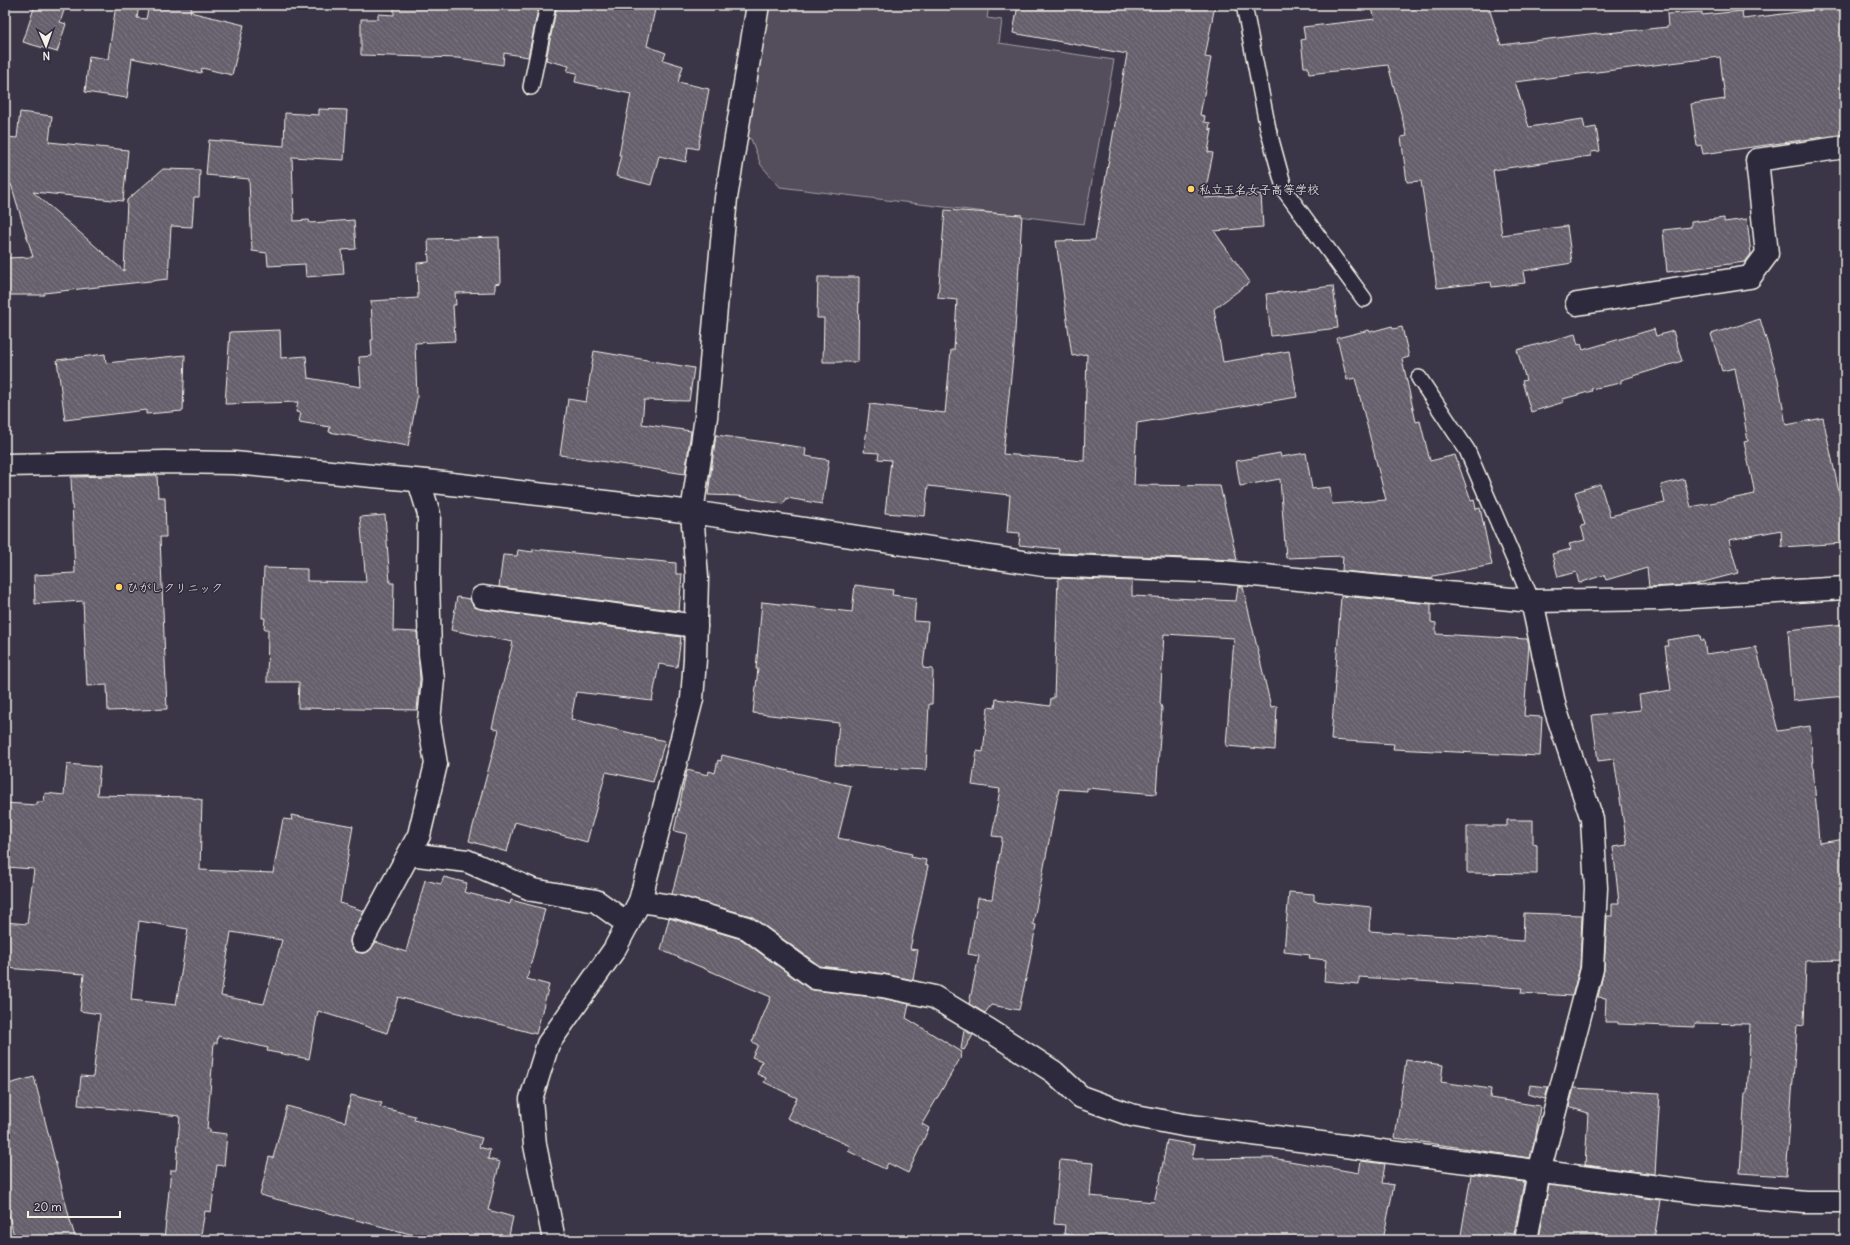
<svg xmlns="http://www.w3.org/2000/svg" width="1850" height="1245" font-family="Delius,'Klee One',sans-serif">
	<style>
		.pitch { fill: #534e5c; stroke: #a4a0a2 }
		.building { fill: url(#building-back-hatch); stroke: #f4f1e8; fill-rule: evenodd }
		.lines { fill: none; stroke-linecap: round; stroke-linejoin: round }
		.lane-casing { stroke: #f4f1e8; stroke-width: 18 }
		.street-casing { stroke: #f4f1e8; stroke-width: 25 }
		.lane { stroke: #2f2a3d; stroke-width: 15 }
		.street { stroke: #2f2a3d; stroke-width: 22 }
		.poi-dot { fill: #ffd166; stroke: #2f2a3d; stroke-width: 1.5 }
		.labels { text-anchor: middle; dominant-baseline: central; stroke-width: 3; stroke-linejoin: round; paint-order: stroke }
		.poi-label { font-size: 12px; fill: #f4f1e8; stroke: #2f2a3d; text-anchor: start }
	</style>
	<defs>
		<pattern id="building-back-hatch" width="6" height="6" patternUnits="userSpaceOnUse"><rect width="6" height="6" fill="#65616c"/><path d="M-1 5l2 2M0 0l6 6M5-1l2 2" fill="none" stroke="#7c7881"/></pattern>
	</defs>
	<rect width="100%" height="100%" fill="#3b3647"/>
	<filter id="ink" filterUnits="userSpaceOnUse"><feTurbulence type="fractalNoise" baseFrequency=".025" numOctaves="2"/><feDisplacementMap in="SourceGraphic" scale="8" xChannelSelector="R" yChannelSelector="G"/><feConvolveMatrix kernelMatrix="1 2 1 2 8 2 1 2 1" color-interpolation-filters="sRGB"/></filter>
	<g filter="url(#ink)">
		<polygon class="pitch" points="758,5 989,5 987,18 1002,20 999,43 1114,60 1084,224 780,187 761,165 751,139 735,135"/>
		<g class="building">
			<polygon points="35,5 66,5 60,22 66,24 57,52 23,42"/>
			<polygon points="116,5 139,5 137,18 146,19 149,5 192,5 190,12 244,25 232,75 202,68 201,73 132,58 127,98 85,92 89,56 108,59"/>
			<polygon points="394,5 539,5 528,57 504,53 503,65 458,58 361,55 361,19 378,19 378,14 394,15"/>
			<polygon points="557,5 656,5 647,46 666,53 663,60 683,66 678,82 709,89 698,149 688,147 686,162 659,156 651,185 616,176 621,155 619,155 631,94 575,82 577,73 567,71 569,66 546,60"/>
			<polygon points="1018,5 1215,5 1205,57 1211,58 1200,115 1205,116 1204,122 1210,123 1209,129 1212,130 1208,152 1213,153 1204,198 1261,194 1263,227 1214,231 1250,282 1214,309 1223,362 1289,351 1297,397 1137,423 1134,485 1220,486 1237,560 1058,553 1059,549 1019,545 1020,533 1007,532 1010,495 928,486 925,516 885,513 891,460 878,459 879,453 864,452 870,404 945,413 951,350 954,350 957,300 938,298 945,210 1022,215 1014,347 1003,454 1084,461 1087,354 1072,356 1056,241 1095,240 1127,54 1013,33"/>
			<polygon points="1371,5 1488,5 1501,45 1597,33 1597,34 1668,27 1667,14 1702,12 1702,15 1742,11 1743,19 1845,6 1845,134 1703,154 1701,145 1697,146 1691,104 1725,99 1720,57 1515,82 1529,127 1583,119 1585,129 1596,127 1600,151 1591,152 1591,156 1493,170 1502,235 1567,226 1572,263 1523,271 1525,283 1492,287 1491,282 1437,288 1421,181 1407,182 1401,137 1407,136 1388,65 1309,74 1308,67 1304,67 1301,40 1305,39 1303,27 1375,19"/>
			<polygon points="319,109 347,110 344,160 292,157 294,221 309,220 310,223 354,220 356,249 342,250 344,274 306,277 305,264 268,266 267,253 252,251 249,179 206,175 209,140 284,146 285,113 319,115"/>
			<polygon points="20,112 52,116 49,142 128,150 123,201 33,192 124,271 127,200 163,169 200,170 199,197 194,197 192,227 171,226 168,279 44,293 44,295 5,295 5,258 33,257 11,184 5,185 7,137 17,138"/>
			<polygon points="1724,218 1724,222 1747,219 1751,254 1745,262 1667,272 1663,230 1691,227 1691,222"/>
			<polygon points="499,237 500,283 495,284 495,292 455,293 456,305 453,305 455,341 415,343 417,398 408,446 329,432 330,427 299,422 301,413 296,412 298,402 225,404 230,332 280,330 281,358 306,356 308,378 361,387 359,357 372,356 371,340 373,340 371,301 418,298 417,263 429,262 428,239"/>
			<polygon points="818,277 859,277 858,362 823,362 824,318 817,318"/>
			<polygon points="1333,286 1338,328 1271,336 1266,294"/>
			<polygon points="1760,319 1778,379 1786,425 1823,418 1841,501 1845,501 1845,543 1782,547 1781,530 1729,540 1738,573 1692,585 1649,587 1647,568 1606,580 1604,575 1579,583 1576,572 1558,577 1552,554 1571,549 1569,544 1585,540 1581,526 1585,525 1575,492 1600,484 1610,516 1665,503 1661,485 1684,479 1691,507 1755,494 1744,442 1748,441 1735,368 1722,371 1711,334"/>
			<polygon points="1392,326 1393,329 1402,327 1409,357 1402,359 1416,422 1420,421 1430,461 1455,455 1471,500 1474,499 1476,509 1480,508 1492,565 1433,576 1432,579 1342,571 1343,556 1286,558 1280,479 1240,486 1236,461 1280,453 1281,457 1306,453 1312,489 1330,487 1332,504 1386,500 1355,378 1347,380 1337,338 1369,330 1370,332"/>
			<polygon points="1654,329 1656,336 1673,331 1682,361 1621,380 1621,383 1591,389 1592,391 1563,399 1564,402 1531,412 1522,381 1526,380 1517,350 1575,334 1578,345 1581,344 1583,350"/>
			<polygon points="594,351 694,368 689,401 644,400 642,424 691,431 685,474 560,455 568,399 586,402"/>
			<polygon points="105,354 106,363 185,355 183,411 146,414 146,410 65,420 57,360"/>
			<polygon points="716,435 806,448 805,456 829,460 822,504 787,498 783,504 738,496 708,495"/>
			<polygon points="157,475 158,497 165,497 166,537 160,537 167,709 108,711 107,685 87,686 83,601 35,604 34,575 75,573 71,477"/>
			<polygon points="385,515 390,583 394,583 393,631 417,632 420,679 417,710 298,708 299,682 267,682 268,629 264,629 265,618 262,618 264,568 307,569 307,581 366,582 360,517"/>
			<polygon points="533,549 676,563 676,574 682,574 679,611 499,587 503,555 517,556 518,550 533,552"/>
			<polygon points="1058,578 1132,581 1132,596 1236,601 1238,586 1243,587 1271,707 1277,706 1275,750 1226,746 1234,638 1164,634 1160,703 1162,708 1156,794 1087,788 1087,791 1059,789 1033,924 1036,925 1029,965 1019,1010 991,1005 985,1013 969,1004 979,956 968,954 978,898 992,899 1002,841 1002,837 992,836 1000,789 972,785 977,751 983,752 988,707 995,708 996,699 1050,706 1051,698 1054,698"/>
			<polygon points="855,585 893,590 892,595 916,598 914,621 928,622 923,668 933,669 932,704 929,704 926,770 835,765 839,723 753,713 758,669 756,669 762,602 852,612"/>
			<polygon points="1341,596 1431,604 1431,622 1436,623 1436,634 1527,639 1529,644 1524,716 1542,717 1540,756 1393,749 1394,744 1331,740"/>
			<polygon points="457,597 470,599 474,607 480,609 681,637 677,667 659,664 652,701 576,692 571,719 665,741 653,782 606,772 587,842 515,822 507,852 469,841 499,730 492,728 513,642 451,630"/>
			<polygon points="1845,624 1845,696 1793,701 1788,630"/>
			<polygon points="1700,635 1701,640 1704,640 1706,654 1756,647 1778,731 1810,726 1819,843 1845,839 1845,960 1806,961 1804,1026 1797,1025 1786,1176 1740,1173 1745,1093 1747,1093 1750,1045 1749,1045 1750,1024 1695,1023 1695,1027 1618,1024 1618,1022 1605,1022 1606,998 1598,997 1604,970 1607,916 1612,916 1612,903 1619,903 1613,847 1627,845 1614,759 1598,761 1592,715 1641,710 1639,695 1671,690 1665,646 1668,646 1667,640"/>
			<polygon points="722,755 851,786 838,838 912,854 911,857 926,860 925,865 928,866 910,949 918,950 913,980 885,974 820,966 751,916 672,894 687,834 674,831 687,770 708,775 709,771 715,773 718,760 721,761"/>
			<path d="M67,764L100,767L97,795L189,797L202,800L200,870L273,873L283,819L292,820L291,815L353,826L340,903L364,911L350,941L351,947L356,952L363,953L368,952L376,942L406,952L425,880L441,884L444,877L467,883L464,892L510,904L511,900L545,909L527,979L549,985L536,1034L398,997L387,1033L318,1011L309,1059L267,1051L268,1048L218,1036L217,1043H214L207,1129H210V1132L227,1134L224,1166L217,1165L211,1212L205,1211L200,1240H164L171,1170H176L180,1116L78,1105L81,1076L93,1077L100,1014L80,1011L84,974L5,968V922L27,924L34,869L5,867V803L37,805V802H44L45,793L64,795ZM139,921L188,929L176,1005L131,1000ZM231,932L282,940L264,1004L221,996Z"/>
			<polygon points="1507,820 1533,820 1533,844 1537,845 1537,874 1467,873 1467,826 1507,826"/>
			<polygon points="1289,892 1314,894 1314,901 1371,907 1369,931 1400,933 1523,941 1524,913 1582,915 1580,967 1572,996 1521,993 1522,988 1359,977 1359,984 1324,981 1326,960 1309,958 1310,955 1284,952"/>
			<polygon points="669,918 741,939 808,988 813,990 881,998 909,1004 906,1018 962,1052 960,1056 961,1057 922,1124 929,1128 908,1173 888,1163 885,1169 848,1151 850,1146 787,1118 797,1098 764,1082 766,1078 757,1074 762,1061 752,1057 758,1045 752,1042 771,997 661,950"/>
			<polygon points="964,1030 973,1035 964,1050 961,1049"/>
			<polygon points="1406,1060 1443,1065 1441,1082 1491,1089 1490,1098 1540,1106 1536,1135 1530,1158 1395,1138"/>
			<polygon points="34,1077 70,1220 76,1240 15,1240 5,1200 5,1085"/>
			<polygon points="1530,1085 1548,1087 1545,1099 1528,1094"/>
			<polygon points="1574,1088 1660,1093 1655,1174 1585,1165 1588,1113 1569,1107"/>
			<polygon points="351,1095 382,1103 380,1107 415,1116 414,1120 482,1138 479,1147 490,1150 488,1159 500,1162 488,1210 513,1217 508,1240 421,1240 422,1237 260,1195 269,1157 273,1158 287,1106 345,1122"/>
			<polygon points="1167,1140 1195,1145 1192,1159 1272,1158 1359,1173 1361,1161 1385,1164 1382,1183 1394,1185 1383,1240 1111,1240 1064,1234 1065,1225 1054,1224 1060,1160 1093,1163 1090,1196 1154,1202 1158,1185 1159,1185"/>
			<polygon points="1471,1175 1524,1182 1514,1234 1503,1233 1501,1240 1461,1235"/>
			<polygon points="1549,1185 1660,1200 1654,1240 1548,1240 1539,1238"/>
		</g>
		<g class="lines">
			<defs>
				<g id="lane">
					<polyline points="1244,5 1268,129 1285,191 1364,299"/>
					<polyline points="531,87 548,5"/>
					<polyline points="1419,378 1467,450 1532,601"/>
				</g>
				<g id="street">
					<polyline points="1577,304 1750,277 1767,254 1757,160 1845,147"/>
					<polyline points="5,465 165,462 234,463 426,481 692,512 1043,565 1222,572 1532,601 1659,599 1845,588"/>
					<polyline points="482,597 696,626"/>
					<polyline points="409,854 467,861 533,890 596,901 628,924"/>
					<polyline points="640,901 677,907 747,928 815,978 883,986 934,997 989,1030 1054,1072 1081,1097 1131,1115 1183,1125 1704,1193 1805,1202 1845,1202"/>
					<polyline points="362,941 419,835 436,764 429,721 433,679 430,654 428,579 429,514 419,481"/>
					<polyline points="554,1240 535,1145 531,1099 548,1044 614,950 640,901 692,699 695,659 697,577 692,512 706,417 726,198 758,5"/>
					<polyline points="1526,1240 1539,1172 1592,969 1596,888 1592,819 1555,708 1532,601"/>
				</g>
			</defs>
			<use href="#lane" class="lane-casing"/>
			<use href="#street" class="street-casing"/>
			<use href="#lane" class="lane"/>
			<use href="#street" class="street"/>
		</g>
	</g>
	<g class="poi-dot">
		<circle cx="1191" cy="189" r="4"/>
		<circle cx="119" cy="587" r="4"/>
	</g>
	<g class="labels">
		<g class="poi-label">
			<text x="1199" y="189">私立玉名女子高等学校</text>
			<text x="127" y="587">ひがしクリニック</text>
		</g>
	</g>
	<rect width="1850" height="1245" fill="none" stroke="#2f2a3d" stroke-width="20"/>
	<rect x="10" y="10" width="1830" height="1225" fill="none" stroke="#f4f1e8" stroke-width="1.5" filter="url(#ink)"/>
	<g transform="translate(46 46) rotate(178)" stroke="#2f2a3d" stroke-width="3" paint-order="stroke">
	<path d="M0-3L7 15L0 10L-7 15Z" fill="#f4f1e8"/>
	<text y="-6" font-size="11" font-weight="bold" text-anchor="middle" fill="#f4f1e8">N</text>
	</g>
	<path d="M28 1211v6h92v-6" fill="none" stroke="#f4f1e8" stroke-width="2"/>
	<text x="34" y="1211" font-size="12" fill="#f4f1e8" stroke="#2f2a3d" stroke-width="3" paint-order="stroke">20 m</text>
</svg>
